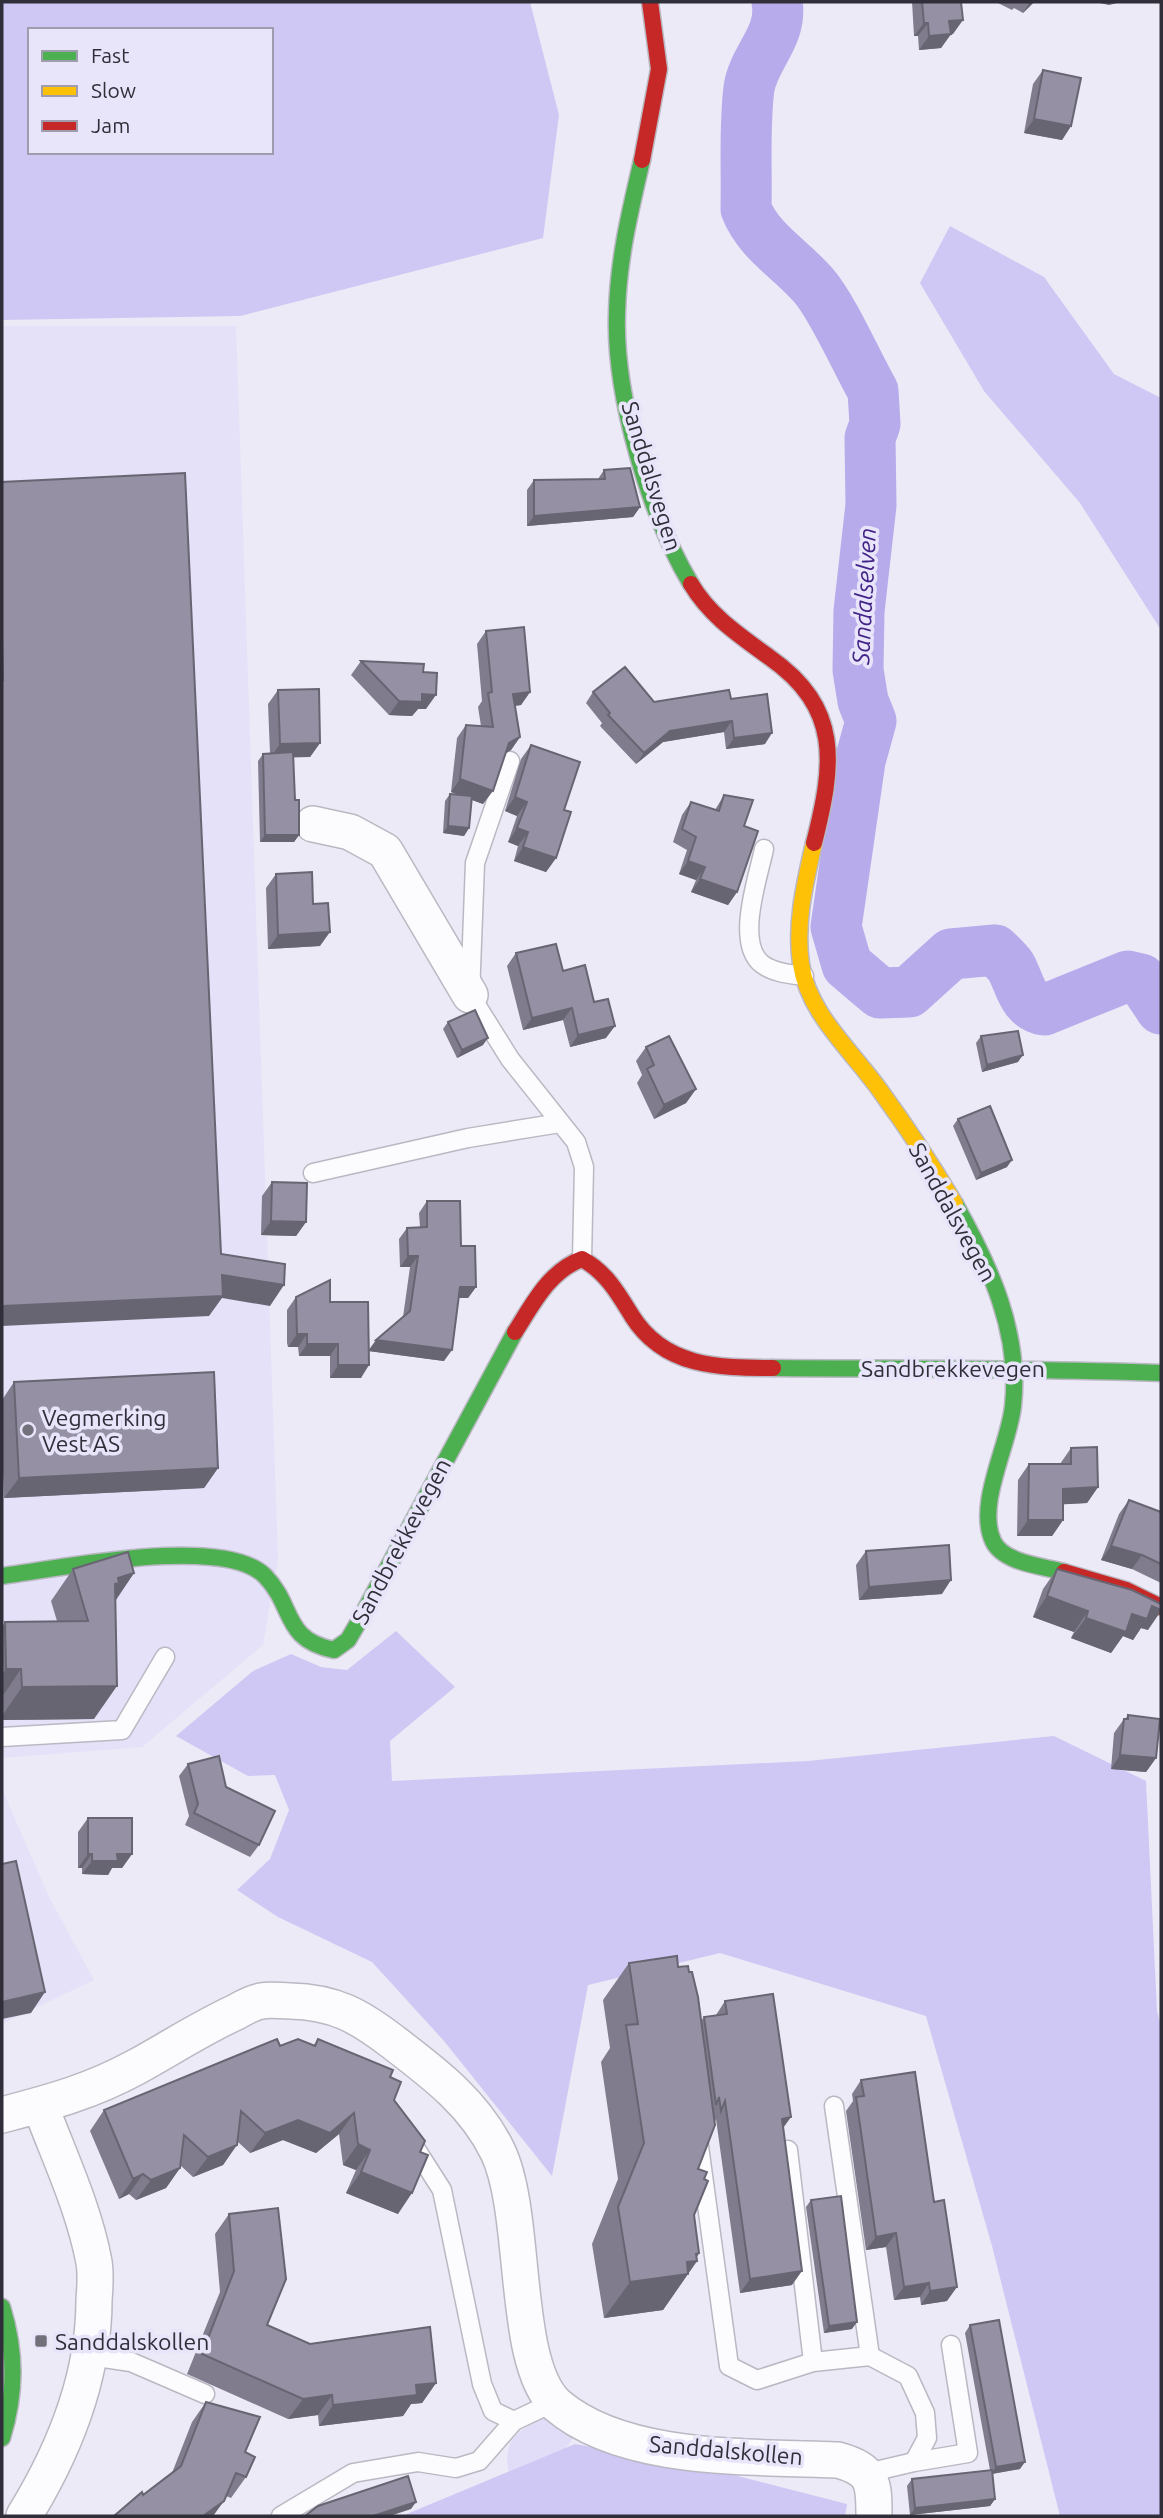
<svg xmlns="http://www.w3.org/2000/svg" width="1163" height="2518" font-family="Ubuntu,sans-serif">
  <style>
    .built { fill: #e4e1f9 }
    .green { fill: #e1ddf9 }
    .forest { fill: #cfc8f4; fill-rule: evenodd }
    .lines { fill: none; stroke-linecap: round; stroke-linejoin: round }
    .river { stroke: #b7abeb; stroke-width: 51 }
    .lane-casing { stroke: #bab8c2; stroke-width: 21 }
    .street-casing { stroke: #bab8c2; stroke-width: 38 }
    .fast-casing { stroke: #bab8c2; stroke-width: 19 }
    .slow-casing { stroke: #bab8c2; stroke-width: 19 }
    .jam-casing { stroke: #bab8c2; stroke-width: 19 }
    .lane { stroke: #fcfcfe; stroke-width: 18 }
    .street { stroke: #fcfcfe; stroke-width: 35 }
    .fast { stroke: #4caf50; stroke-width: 16 }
    .slow { stroke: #ffc107; stroke-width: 16 }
    .jam { stroke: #c62828; stroke-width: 16 }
    .wall { fill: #807c8d }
    .shaded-wall { fill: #686573 }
    .building { fill: #9590a4; stroke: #686573; stroke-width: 2 }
    .poi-dot { fill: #72707b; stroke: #e8e5fb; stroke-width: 2.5 }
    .labels { text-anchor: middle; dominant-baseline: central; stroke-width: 7; stroke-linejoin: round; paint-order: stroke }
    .street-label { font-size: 23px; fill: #302f39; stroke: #e8e5fb }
    .poi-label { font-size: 23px; fill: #302f39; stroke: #e8e5fb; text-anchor: start }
    .water-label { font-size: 24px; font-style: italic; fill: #422386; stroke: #e8e5fb }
  </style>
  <rect width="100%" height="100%" fill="#eceaf6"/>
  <!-- built -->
  <path class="built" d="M2,326H236L278,1559L263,1645L142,1747L2,1758Z
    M2,1789L49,1897L94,1980L2,2024Z"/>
  <!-- green -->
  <path class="green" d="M544,2418L576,2434L557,2461L511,2484C502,2445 508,2435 544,2418Z"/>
  <!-- forest -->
  <path class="forest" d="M2,2H530L559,115L543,238L240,316L2,320ZM30,30H271V152H30Z
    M950,226L1044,277L1114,374L1161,398V630L1080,503L984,391L920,283Z
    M396,1631L455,1687L390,1741L392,1781L808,1761L1054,1736L1146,1781L1157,2011L1161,2026V2516H1060L992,2246L926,2016L720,1953L588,1985L552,2176L444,2041L372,1962L278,1917L237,1890L270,1859L289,1810L275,1775L248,1776L176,1736L253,1671L291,1654L321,1667L347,1670Z
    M575,2444L706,2468L847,2504L845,2516H402Z"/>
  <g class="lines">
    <!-- river -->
    <path class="river" d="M777,2C783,36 754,57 749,88C744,127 747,169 746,209C759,242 791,259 814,286C833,308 857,363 873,391L875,424L870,438L871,505L859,611L858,670L863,701L871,721L860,761L836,927L847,965L880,993L909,992L951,954L995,950C1000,955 1007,961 1011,967C1020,983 1022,1006 1044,1010L1128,976L1141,979L1161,1009"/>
    <defs>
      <path id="lane" d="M510,761L475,863L470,995L510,1059L576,1142L584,1167L582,1259
        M764,849C758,878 735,943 762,964C774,973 790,974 804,976
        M313,1173L468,1138L560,1123
        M2,1737L122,1730L165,1657
        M834,2106L870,2356
        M698,2139L729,2366L757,2380L813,2362L870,2356L908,2376L925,2413L927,2438L914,2462L867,2473
        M412,2143L442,2190L482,2384L493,2411L514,2421
        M788,2150L813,2362
        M90,2356L131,2362L205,2394
        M914,2462L968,2453L951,2345
        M281,2516L353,2473L418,2462L456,2468L479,2461L514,2421L554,2402"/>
      <path id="street" d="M313,824L350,832L385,851L470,995
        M2,2115C51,2102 90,2092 136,2067C169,2049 201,2028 236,2012C243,2008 253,2002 262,2001C270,1999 281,2001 290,2001C335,2002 359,2016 393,2042C435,2074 475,2104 498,2152C528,2215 511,2364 557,2405C625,2463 753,2456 838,2460C874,2470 874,2483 874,2516
        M24,2516C64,2451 94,2377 94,2300C95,2288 96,2274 94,2262C84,2208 59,2156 40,2105"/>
      <path id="fast" d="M642,160C630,211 618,261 617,313C614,394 649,514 691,584
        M955,1204C990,1266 1021,1333 1013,1406C1009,1445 976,1504 993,1541C1003,1563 1042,1566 1064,1572
        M773,1368C902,1369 1031,1368 1161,1373
        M2,1576C58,1569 224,1534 265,1576C295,1607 282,1639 334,1650L348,1640L358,1623L515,1332
        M2,2307C16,2352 16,2393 2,2438"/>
      <path id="slow" d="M814,843C805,883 795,923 801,964C808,1013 851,1050 879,1089C906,1126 932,1165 955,1204"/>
      <path id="jam" d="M642,160L659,69L650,2
        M691,584C710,616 739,635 769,657C842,708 834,764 814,843
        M515,1332C533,1304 549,1271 582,1259C606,1272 618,1293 632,1316C664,1367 718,1368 773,1368
        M1064,1572L1126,1590L1161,1607"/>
    </defs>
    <!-- lane casing -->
    <use href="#lane" class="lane-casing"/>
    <!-- street casing -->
    <use href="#street" class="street-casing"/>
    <!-- fast casing -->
    <use href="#fast" class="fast-casing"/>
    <!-- slow casing -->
    <use href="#slow" class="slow-casing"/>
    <!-- jam casing -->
    <use href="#jam" class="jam-casing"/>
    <!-- lane -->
    <use href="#lane" class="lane"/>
    <!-- street -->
    <use href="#street" class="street"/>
    <!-- fast -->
    <use href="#fast" class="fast"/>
    <!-- slow -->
    <use href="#slow" class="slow"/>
    <!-- jam -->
    <use href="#jam" class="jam"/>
  </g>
  <!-- wall -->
  <path class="wall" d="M912,2H961L953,34H951L941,48L919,50L918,36H914Z
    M996,2H1034L1023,13L1014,8L1012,10Z
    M1043,70L1071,126L1062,140L1024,133L1033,84Z
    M604,470L640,507L633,517L527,526V490L534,480L598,479Z
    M486,631L530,692L521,705L515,706L520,737L511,750L505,753L483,804L472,800L469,828L464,836L443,833L445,801L450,794L459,795L451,792L457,738L466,725L481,726L478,707L482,701L477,644Z
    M361,661L423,672L426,709H418L412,716L389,715L351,675Z
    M278,690L320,743L310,757H293L295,800L299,835L294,842H260L258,761L263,754L270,753L268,704Z
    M593,692L654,702L731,699L765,744L726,749L724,732L663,742L636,764L600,726L602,723L586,703Z
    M531,745L564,810L556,858L546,872L514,861L518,846L508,842L517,816L505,811L521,759Z
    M724,795L744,826L737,892L728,905L691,892L696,880L679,874L687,850L673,842L682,815L691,802L715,810Z
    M276,874L313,904L320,946L268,949L266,888Z
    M516,953L563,971L594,1002L606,1038L570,1047L563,1020L523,1030L507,966Z
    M448,1022L483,1045L457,1058L443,1029Z
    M981,1036L1018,1062L982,1072L976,1043Z
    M646,1047L696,1089L686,1103L654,1119L637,1083L642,1075L636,1061Z
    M958,1119L1007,1167L976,1180L953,1126Z
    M272,1182L306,1222L296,1236L261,1235L262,1196Z
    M427,1201L461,1246L476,1287L468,1298H459L444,1361L369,1351L361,1378H330V1356H299L298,1347H288L287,1343V1310L296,1297L330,1302L369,1350L403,1317L410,1267H400L399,1239L407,1228L420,1227L419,1213Z
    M14,1382L218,1468L204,1488L4,1498L2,1445V1400Z
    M1071,1448L1098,1487L1087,1503L1063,1504V1520L1052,1536H1017L1018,1480L1029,1464H1060Z
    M1129,1500L1161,1512V1583L1132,1569L1101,1560L1119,1514Z
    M866,1551L942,1594L859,1600L856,1565Z
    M73,1569L134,1573L115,1600L94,1719L2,1720V1627L5,1622L57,1621L51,1601Z
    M1057,1569L1148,1630L1141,1628L1133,1640L1123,1636L1111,1653L1071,1638L1074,1632L1033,1617L1043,1589Z
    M1128,1715L1156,1758L1146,1772L1111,1769L1114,1733L1124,1719H1125Z
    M188,1764L226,1787L259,1845L250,1857L185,1825L189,1816L179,1776Z
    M88,1818L132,1854L122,1868H112L108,1875L82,1874V1868H78V1832Z
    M629,1963L678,1967L689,1972L701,2021L704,2017L716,2015L725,2001L783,2128L792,2285L740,2293L716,2119L698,2169L694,2215L699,2253L697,2257V2261L663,2310L604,2318L592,2244L618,2179L601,2062L610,2048L603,2000Z
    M318,2039L390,2077L394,2100L398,2214L346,2193L356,2170L343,2165L339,2134L316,2153L283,2140L250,2153L238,2142L223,2165L193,2177L180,2165V2168L166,2188L136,2200L129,2194L119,2199L90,2131L104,2110L280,2046L314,2045Z
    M861,2080L947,2301L921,2305L920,2297L894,2300L886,2247L866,2250L846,2111L853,2101L852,2094Z
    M811,2200L852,2329L824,2333L806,2207Z
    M229,2214L267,2325L310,2344L436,2383L422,2403L411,2404L403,2416L319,2426L318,2415L288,2419L187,2374L220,2292L215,2234Z
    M970,2325L1020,2469L992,2474L995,2499L990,2506L910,2515L907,2486L912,2479L990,2470L965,2333Z
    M206,2402L245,2452L246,2477L231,2498L226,2496L213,2516H114L172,2473L192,2422Z"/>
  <!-- shaded-wall -->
  <path class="shaded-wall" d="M1030,2H1034L1023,13Z
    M1095,2H1121L1109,5Z
    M963,20L953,34L940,35L949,21Z
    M924,23H928L918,36H914Z
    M951,34L941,48L919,50L929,36Z
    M1034,119L1071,126L1062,140L1024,133Z
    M640,507L633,517L527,526L534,516Z
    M530,692L521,705L504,707L513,694Z
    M422,694L436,695L426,709H418L412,716L389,715L399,701Z
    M732,721L724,732L663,742L636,764L644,753L670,731Z
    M772,733L765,744L726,749L734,738Z
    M520,737L511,750L500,757L509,743Z
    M320,743L310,757L270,758L280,744Z
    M460,779L493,791L483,804L451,792Z
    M515,797L527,802L517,816L505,811Z
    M448,826L469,828L464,836L443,833Z
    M517,828L528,832L518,846L508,842Z
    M265,835H299L294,842H260Z
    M523,847L556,858L546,872L514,861Z
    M688,861L705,867L696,880L679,874Z
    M700,879L737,892L728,905L691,892Z
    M330,932L320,946L268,949L278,935Z
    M572,1008L563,1020L523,1030L532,1018Z
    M615,1026L606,1038L570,1047L578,1035Z
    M488,1038L483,1045L457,1058L462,1050Z
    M1023,1055L1018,1062L982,1072L987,1065Z
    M696,1089L686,1103L654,1119L664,1105Z
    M1012,1160L1007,1167L976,1180L981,1173Z
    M271,1221L306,1222L296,1236L261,1235Z
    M408,1256H418L410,1267H400Z
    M222,1275L284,1285L270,1306L222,1298L209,1316L2,1326V1306Z
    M460,1287H476L468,1298H452Z
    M297,1334H307L298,1347H288Z
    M376,1340L452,1350L444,1361L368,1351Z
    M307,1344H338L330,1356H299Z
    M338,1365H369L361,1378H330Z
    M218,1468L204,1488L4,1498L19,1478Z
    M1098,1487L1087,1503L1052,1505L1063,1489Z
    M1028,1520H1063L1052,1536H1017Z
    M1111,1546L1142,1555L1132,1569L1101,1560Z
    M134,1573L112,1606L101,1609L118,1578Z
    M951,1580L942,1594L859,1600L869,1587Z
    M1047,1596L1088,1611L1074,1632L1033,1617Z
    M1152,1606L1161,1610V1611L1148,1630L1141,1628L1133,1640L1123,1636L1111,1653L1071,1638L1086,1618L1132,1614Z
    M6,1669H21L2,1697V1675Z
    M117,1686L94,1719L2,1720V1716L22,1687Z
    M1120,1755L1156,1758L1146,1772L1111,1769Z
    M88,1854H92L82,1868H78Z
    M117,1854H132L122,1868H112L108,1875L82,1874L92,1861Z
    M45,1992L31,2013L2,2019V2002Z
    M354,2113L339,2134L316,2153L283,2140L250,2153L265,2133L298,2120Z
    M791,2117L781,2131L782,2119Z
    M358,2144L370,2150L356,2170L343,2165Z
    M237,2145L223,2165L193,2177L208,2157Z
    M180,2168L166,2188L136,2200L151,2180Z
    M361,2172L412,2193L398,2214L346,2193Z
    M143,2174L129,2194L119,2199L133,2179Z
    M896,2233L886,2247L866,2250L876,2237Z
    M699,2253L693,2262L697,2261L663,2310L604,2318L630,2282L687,2262L696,2254Z
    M802,2271L792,2285L740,2293L750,2279Z
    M929,2283L920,2297L894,2300L904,2287Z
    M957,2287L947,2301L921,2305L930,2291Z
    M857,2322L852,2329L824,2333L829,2326Z
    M436,2383L422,2403L411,2404L403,2416L319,2426L333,2405L416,2385Z
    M332,2395L318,2415L288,2419L303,2399Z
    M1025,2462L1020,2469L991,2474L996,2467Z
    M995,2499L990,2506L910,2515L915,2508Z
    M224,2501L213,2516H203Z
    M416,2502L411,2509L390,2516H373Z"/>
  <!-- building -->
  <path class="building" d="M922,2H961L963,20L949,21L951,34L929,36L928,23H924Z
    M1043,70L1081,78L1071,126L1034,119Z
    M630,468L640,507L534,516V480L605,479L604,470Z
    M185,473L221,1254L285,1264L284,1285L222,1275L223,1296L2,1306V680H3L2,642V482Z
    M524,627L530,692L513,694L520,737L509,743L493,791L460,779L466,725L493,727L488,693L492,692L486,631Z
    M361,661L424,664L423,672L437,673L436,695L422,694V702L399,701Z
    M625,667L654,702L729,690L731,699L767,694L772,733L734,738L732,721L670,731L644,753L608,715L610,713L593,692Z
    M319,689L320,743L280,744L278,690Z
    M531,745L580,762L564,810L571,812L556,858L523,847L528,832L517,828L527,802L515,797Z
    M293,752L295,800H299V835H265L263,754Z
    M450,794L472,796L469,828L448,826Z
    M724,795L753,800L744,826L758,831L737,892L700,879L705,867L688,861L696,837L682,829L691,802L719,811Z
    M312,872L313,904L328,903L330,932L278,935L276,874Z
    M556,944L563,971L585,965L594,1002L608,999L615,1026L578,1035L572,1008L532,1018L516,953Z
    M475,1010L488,1038L462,1050L448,1022Z
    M1018,1031L1023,1055L987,1065L981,1036Z
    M669,1036L696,1089L664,1105L647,1069L654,1065L646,1047Z
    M990,1106L1012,1160L981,1173L958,1119Z
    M272,1182L307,1183L306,1222L271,1221Z
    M427,1201H460L461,1246H475L476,1287H460L452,1350L376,1340L410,1311L418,1256H408L407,1228L427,1227Z
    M330,1280V1302H368L369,1365H338V1344H307V1334H297L296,1297Z
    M214,1372L218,1468L19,1478L14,1382Z
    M1097,1447L1098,1487L1063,1489V1520H1028L1029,1464H1071V1448Z
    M1129,1500L1161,1512V1564L1142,1555L1111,1546Z
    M949,1545L951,1580L869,1587L866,1551Z
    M128,1552L134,1573L118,1578L119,1583L115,1584L117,1686L22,1687L21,1669H6L5,1622L88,1621L73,1569Z
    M1057,1569L1132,1590L1161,1604V1610L1152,1606L1147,1619L1132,1614L1126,1632L1086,1618L1088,1611L1047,1596Z
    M1128,1715L1160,1719L1156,1758L1120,1755L1124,1719H1128Z
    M219,1756L226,1787L275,1811L259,1845L194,1813L198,1804L188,1764Z
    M88,1818H132V1854H117L118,1861H92V1854H88Z
    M16,1861L45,1992L2,2002V1864Z
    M677,1956L678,1967L688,1966L689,1972H692L698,1997L715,2125L698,2169L707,2172L704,2179L708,2181L694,2215L699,2253L696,2254L697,2261L687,2262L688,2274L630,2282L618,2207L644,2143L626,2025L638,2024L629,1963Z
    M773,1994L791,2117L782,2119L802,2271L750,2279L725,2101L721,2111L719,2097L716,2105L704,2017L727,2014L725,2001Z
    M277,2039L280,2046L298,2039L315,2046L318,2039L393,2070L390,2077L401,2082L394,2100L425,2141L420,2152L428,2155L412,2193L361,2172L370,2150L358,2144L354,2113L330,2133L298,2120L265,2133L241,2111L237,2145L208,2157L184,2135L180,2168L151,2180L143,2174L133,2179L104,2110Z
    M915,2072L934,2202L944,2200L957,2287L930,2291L929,2283L904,2287L896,2233L876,2237L856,2097L864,2096L861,2080Z
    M841,2196L857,2322L829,2326L811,2200Z
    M278,2208L286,2279L267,2325L310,2344L430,2327L436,2383L416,2385L417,2395L333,2405L332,2395L303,2399L202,2354L234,2271L229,2214Z
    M999,2320L1025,2462L996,2467L970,2325Z
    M206,2402L260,2417L245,2452L255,2457L246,2477L236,2473L224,2501L203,2516H114L142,2492L143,2495L181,2466Z
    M992,2470L995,2499L915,2508L912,2479Z
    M408,2476L416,2502L373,2516H305L318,2506Z"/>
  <!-- markers -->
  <g class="poi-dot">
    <circle cx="28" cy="1430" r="7"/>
    <rect x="34" y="2334" width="14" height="14" rx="3.5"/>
  </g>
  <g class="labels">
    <!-- street labels -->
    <g class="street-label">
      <text transform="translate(652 476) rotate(73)">Sanddalsvegen</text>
      <text transform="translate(953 1212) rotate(61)">Sanddalsvegen</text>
      <text x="953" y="1368">Sandbrekkevegen</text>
      <text transform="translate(401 1541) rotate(-62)">Sandbrekkevegen</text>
      <text transform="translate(726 2450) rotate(5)">Sanddalskollen</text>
    </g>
    <!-- poi labels -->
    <g class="poi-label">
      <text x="42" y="1417">Vegmerking<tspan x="42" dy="26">Vest AS</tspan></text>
      <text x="55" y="2341">Sanddalskollen</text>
    </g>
    <!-- water labels -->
    <g class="water-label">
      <text transform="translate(864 596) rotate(-87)">Sandalselven</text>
    </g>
  </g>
  <!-- border -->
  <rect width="1163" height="2518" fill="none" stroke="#302f39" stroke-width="7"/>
  <!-- legend -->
  <rect x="28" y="28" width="245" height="126" fill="#e8e5fb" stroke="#9e9cad" stroke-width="2"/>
  <rect x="42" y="51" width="35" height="10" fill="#4caf50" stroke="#9e9cad" stroke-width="2"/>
  <text x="91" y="63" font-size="21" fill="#302f39">Fast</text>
  <rect x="42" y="86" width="35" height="10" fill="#ffc107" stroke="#9e9cad" stroke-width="2"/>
  <text x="91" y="98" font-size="21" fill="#302f39">Slow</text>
  <rect x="42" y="121" width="35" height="10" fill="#c62828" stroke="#9e9cad" stroke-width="2"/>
  <text x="91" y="133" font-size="21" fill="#302f39">Jam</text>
</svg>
